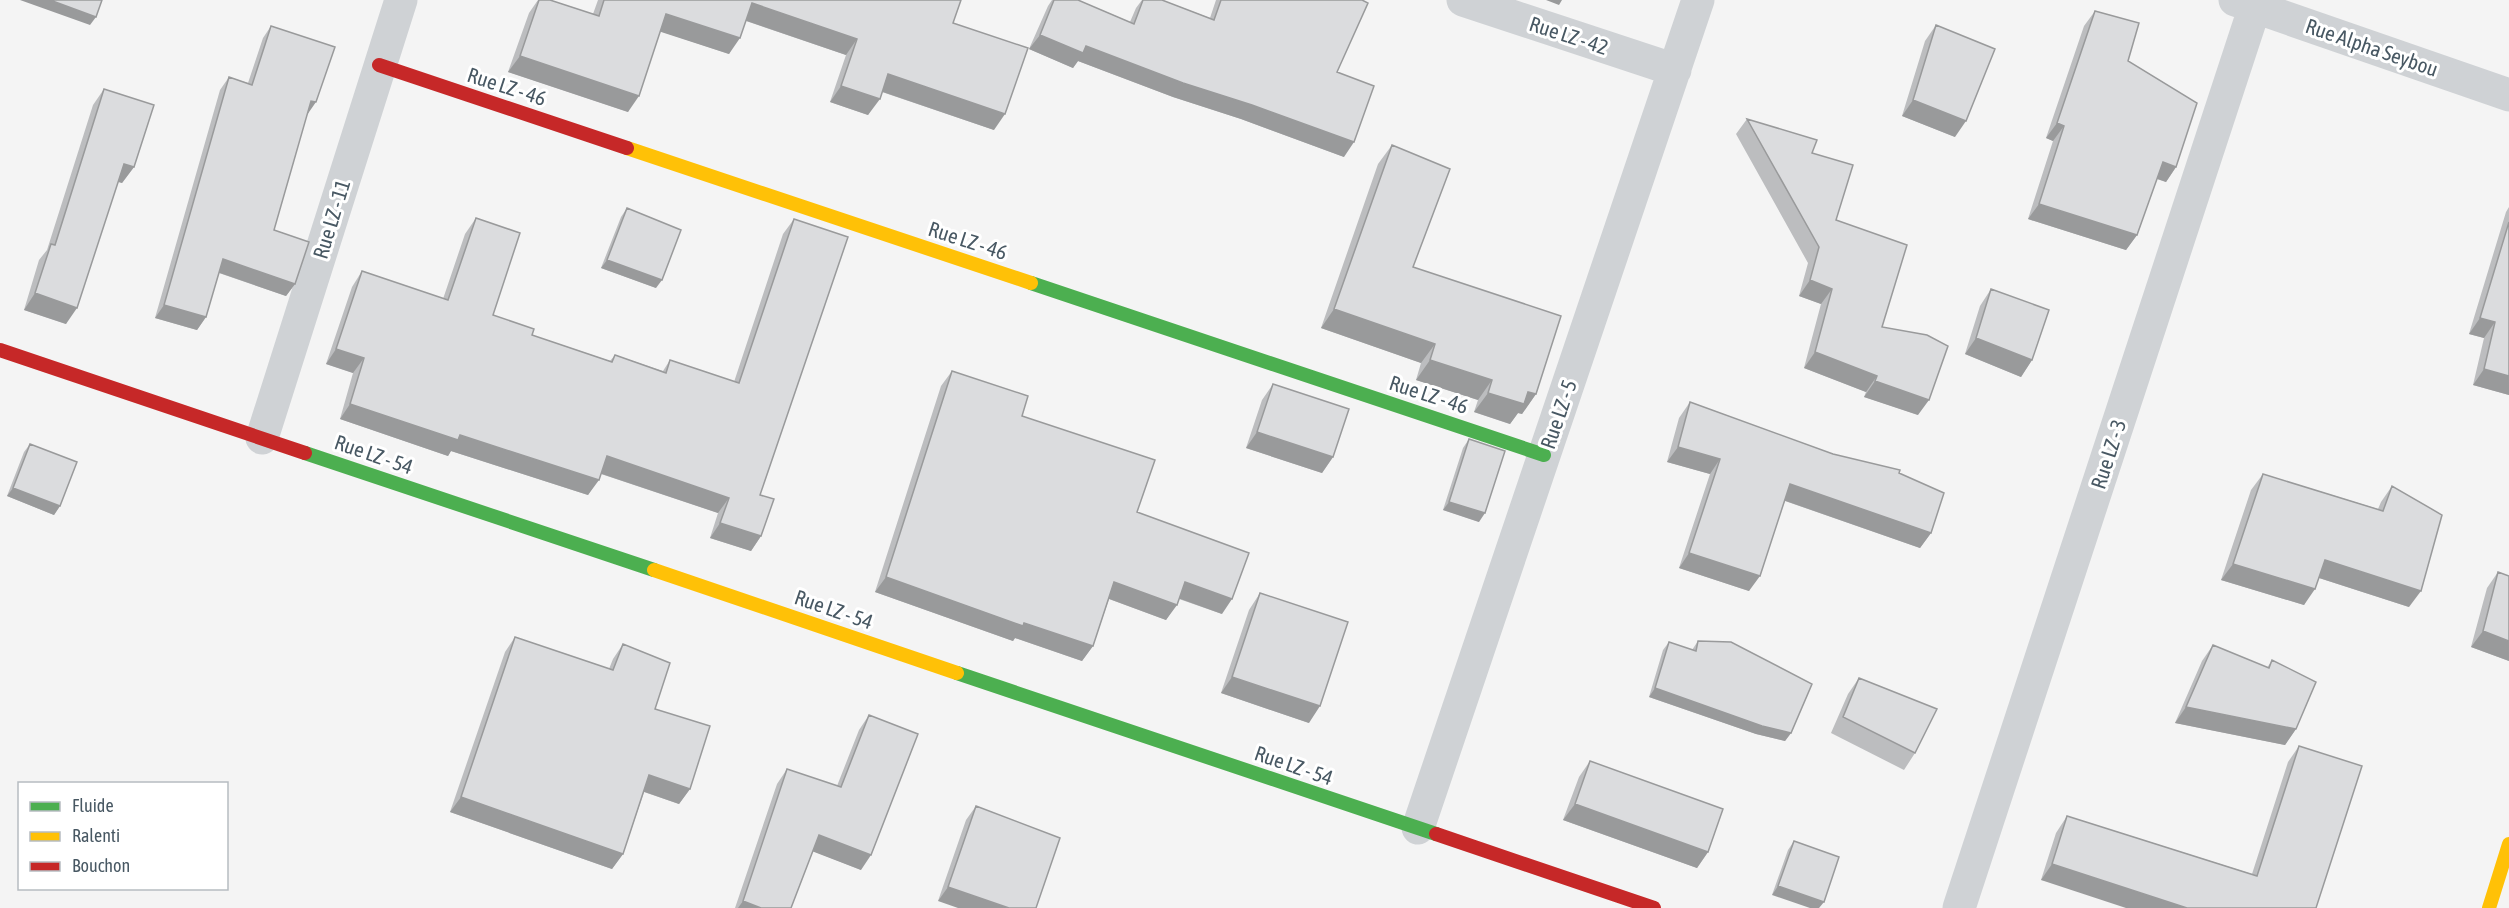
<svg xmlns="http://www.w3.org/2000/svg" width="2509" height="908" font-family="'Asap Condensed',sans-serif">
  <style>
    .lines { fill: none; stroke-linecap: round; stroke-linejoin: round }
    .street { stroke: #cfd2d5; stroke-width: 33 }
    .fast { stroke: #4caf50; stroke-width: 14 }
    .slow { stroke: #ffc107; stroke-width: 14 }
    .jam { stroke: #c62828; stroke-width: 14 }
    .wall { fill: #bcbdbf }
    .shaded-wall { fill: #999a9b }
    .building { fill: #dbdcde; stroke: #999a9b; stroke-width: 1.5 }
    .labels { text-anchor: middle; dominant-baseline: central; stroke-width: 6; stroke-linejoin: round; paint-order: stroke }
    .street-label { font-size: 21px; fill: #485863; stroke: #fff }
  </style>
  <rect width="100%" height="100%" fill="#f4f4f4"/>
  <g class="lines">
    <!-- street -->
    <path class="street" d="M1463,0L1675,70
      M2235,0L2509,95
      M262,438L401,0
      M1418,828L1698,0
      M1959,908L2257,0"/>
    <!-- fast -->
    <path class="fast" d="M1031,283L1544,455
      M305,453L654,570
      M957,673L1436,834"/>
    <!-- slow -->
    <path class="slow" d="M627,148L1031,283
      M654,570L957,673
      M2489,908L2509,844"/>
    <!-- jam -->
    <path class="jam" d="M379,65L627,148
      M0,350L305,453
      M1436,834L1654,908"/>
  </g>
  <!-- wall -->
  <path class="wall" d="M538,0H550L593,14L598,0H961L953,23L994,130L882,92L868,115L830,102L846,55L746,21L729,54L660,31L628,112L508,72L529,13Z
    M1052,0H1078L1130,22L1136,8L1142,0H1162L1210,18L1216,0H1362L1337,72L1344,157L1241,119L1173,97L1078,61L1073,68L1029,49L1048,6Z
    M2095,11L2128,61L2176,167L2166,182L2157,179L2137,235L2126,250L2028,219L2053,141L2046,138L2084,26Z
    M1936,25L1955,137L1902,116L1925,41Z
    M271,26L307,115L274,230L295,284L286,296L219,273L206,317L197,330L155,318L220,90L229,77L248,83L263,38Z
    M104,89L134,167L122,183L118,182L66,324L24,310L39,260L47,250L93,105Z
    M1747,119L1812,153L1836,220L1882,327L1918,415L1864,397L1866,392L1804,368L1821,304L1799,296L1808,263L1736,134Z
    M1392,145L1413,267L1536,394L1522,414L1518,413L1510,424L1474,412L1478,400L1416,380L1421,363L1321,328L1378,164Z
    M2509,207V395L2473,385L2484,338L2469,334L2506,212Z
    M627,208L656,288L601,268L621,217Z
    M476,218L493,315L532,335L610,361L615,355L663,371L670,360L734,382L783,234L794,219L760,495L761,536L751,551L710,538L718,513L601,474L588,495L451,451L448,456L340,419L353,373L326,364L352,287L362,271L443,299L465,234Z
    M1991,289L2032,360L2021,377L1965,354L1980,306Z
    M952,371L1022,416L1137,512L1222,614L1179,599L1166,620L1109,599L1093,646L1082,661L1015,638L1013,641L875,592L941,386Z
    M1273,384L1333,457L1322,473L1246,448L1262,400Z
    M1690,402L1833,454L1899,473L1931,533L1920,548L1785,501L1749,591L1679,568L1710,474L1667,462L1679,418Z
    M1469,439L1479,522L1443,510L1463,448Z
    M30,444L60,506L54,515L7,496L24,452Z
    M2263,474L2378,509L2381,502L2392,486L2409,607L2319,578L2304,605L2221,580L2251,490Z
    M2498,572L2509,661L2471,647L2487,588Z
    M1260,593L1309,723L1221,693L1249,610Z
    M515,637L609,669L613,659L623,644L655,709L690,789L679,804L644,792L623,854L612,869L450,812L505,652Z
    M1698,641L1791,733L1785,741L1756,734L1649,697L1663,650L1669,642L1692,650Z
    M2213,645L2267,668L2272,660L2296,729L2285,745L2175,723L2202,661Z
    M1859,678L1915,753L1904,770L1831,733L1848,694Z
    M869,715L861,870L813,851L791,908H735L777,784L787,769L837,786L859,730Z
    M2299,746L2316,908L2041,880L2056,833L2067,816L2252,874L2288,762Z
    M1590,761L1708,852L1697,868L1563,820L1579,777Z
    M976,806L1060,838L938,901L966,820Z
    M1794,841L1839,857L1772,895L1788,850Z"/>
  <!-- shaded-wall -->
  <path class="shaded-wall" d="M20,0H50L96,17L90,25Z
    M1546,0H1562L1559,5Z
    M752,3L857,39L846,55L741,19Z
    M666,14L740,38L729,54L655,30Z
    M1040,35L1086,46L1252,105L1354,142L1344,157L1241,119L1173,97L1078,61L1073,68L1029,49Z
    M520,56L639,96L628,112L508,72Z
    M888,74L1005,114L994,130L877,90Z
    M841,86L880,99L868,115L830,102Z
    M1913,100L1966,121L1955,137L1902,116Z
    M311,101L316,102L307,115Z
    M2057,123L2064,126L2053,141L2046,138Z
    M2163,162L2176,167L2166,182L2152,177Z
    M124,164L134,167L122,183L113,180Z
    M2039,204L2137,235L2126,250L2028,219Z
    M223,259L295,284L286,296L214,271Z
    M607,260L662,280L656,288L601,268Z
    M1810,280L1832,289L1821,304L1799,296Z
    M35,293L77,308L66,324L24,310Z
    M164,305L206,317L197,330L155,318Z
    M1334,309L1435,344L1421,363L1321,328Z
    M2480,318L2495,322L2484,338L2469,334Z
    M1976,338L2032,360L2021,377L1965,354Z
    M336,349L364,358L353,373L326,364Z
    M1815,352L1877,376L1866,392L1804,368Z
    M1430,360L1492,380L1478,400L1416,380Z
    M2484,369L2509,376V395L2473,385Z
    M1875,381L1929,400L1918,415L1864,397Z
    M1528,392L1536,394L1522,414L1518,413L1510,424L1474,412L1488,393Z
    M350,404L460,435L599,480L588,495L451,451L448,456L340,419Z
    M1257,432L1333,457L1322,473L1246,448Z
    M1678,447L1720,459L1710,474L1667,462Z
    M607,456L729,498L718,513L596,472Z
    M1790,484L1931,533L1920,548L1780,499Z
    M13,488L60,506L54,515L7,496Z
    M1449,502L1485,513L1479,522L1443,510Z
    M720,523L761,536L751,551L710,538Z
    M1689,553L1760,576L1749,591L1679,568Z
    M2325,560L2421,591L2409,607L2313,576Z
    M2233,564L2315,589L2304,605L2221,580Z
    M886,577L1093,646L1082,661L1015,638L1013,641L875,592Z
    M1114,582L1177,605L1166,620L1104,597Z
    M1185,582L1232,599L1222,614L1175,597Z
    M2483,631L2509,641V661L2471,647Z
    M1232,677L1320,706L1309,723L1221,693Z
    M1655,688L1791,733L1785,741L1756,734L1649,697Z
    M2186,707L2296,729L2285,745L2175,723Z
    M649,775L690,789L679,804L639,790Z
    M461,797L623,854L612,869L450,812Z
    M1575,804L1708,852L1697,868L1563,820Z
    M819,835L871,855L861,870L809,850Z
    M2052,864L2187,908H2126L2041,880Z
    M1778,886L1824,902L1819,908H1810L1772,895Z
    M948,887L1009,908H958L938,901Z
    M743,901L761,908H738Z"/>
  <!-- building -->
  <path class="building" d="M50,0H102L96,17Z
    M539,0H550L599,16L604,0H961L953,23L1028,48L1005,114L888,74L880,99L841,86L857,39L752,3L740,38L666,14L639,96L520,56Z
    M1054,0H1078L1134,24L1143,0H1162L1214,20L1221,0H1362L1368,3L1337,72L1374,86L1354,142L1252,105L1183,83L1086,46L1083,53L1040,35Z
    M2095,11L2139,23L2128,61L2197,103L2176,167L2163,162L2137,235L2039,204L2064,126L2057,123Z
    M1936,25L1995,49L1966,121L1913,100Z
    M271,26L335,47L316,102L311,101L274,230L309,242L295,284L223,259L206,317L164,305L229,77L252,85Z
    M104,89L154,105L134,167L124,164L77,308L35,293L51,244L55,245Z
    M1747,119L1817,140L1812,153L1853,165L1836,220L1907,245L1882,327L1927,335L1948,346L1929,400L1875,381L1877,376L1815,352L1832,289L1810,280L1819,247Z
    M1392,145L1450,169L1413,267L1561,316L1536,394L1528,392L1524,404L1488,393L1492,380L1430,360L1435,344L1334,309Z
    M627,208L681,230L662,280L607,260Z
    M476,218L520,233L493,315L534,329L532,335L612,362L615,355L666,373L670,360L739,383L794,219L848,237L760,495L774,499L761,536L720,523L729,498L607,456L599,480L460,435L458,440L350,404L364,358L336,349L362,271L448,300Z
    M2509,222V376L2484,369L2495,322L2480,318Z
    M1991,289L2049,310L2032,360L1976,338Z
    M952,371L1028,396L1022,416L1155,460L1137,512L1249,553L1232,599L1185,582L1177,605L1114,582L1093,646L1024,623L1023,626L886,577Z
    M1273,384L1349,409L1333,457L1257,432Z
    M1690,402L1833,454L1900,470L1899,473L1944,493L1931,533L1790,484L1760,576L1689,553L1720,459L1678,447Z
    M1469,439L1505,451L1485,513L1449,502Z
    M30,444L77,462L60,506L13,488Z
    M2263,474L2383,511L2392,486L2442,515L2421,591L2325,560L2315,589L2233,564Z
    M2498,572L2509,576V641L2483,631Z
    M1260,593L1348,622L1320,706L1232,677Z
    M515,637L613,670L623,644L670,663L655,709L710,726L690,789L649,775L623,854L461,797Z
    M1698,641L1731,642L1812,684L1791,733L1762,726L1655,688L1669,642L1696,651Z
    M2213,645L2269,668L2272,660L2316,682L2296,729L2186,707Z
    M1859,678L1937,709L1915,753L1843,717Z
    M869,715L918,734L871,855L819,835L791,908H761L743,901L787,769L841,787Z
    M2299,746L2362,766L2316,908H2187L2052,864L2067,816L2257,876Z
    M1590,761L1723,809L1708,852L1575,804Z
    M976,806L1060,838L1036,908H1009L948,887Z
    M1794,841L1839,857L1824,902L1778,886Z"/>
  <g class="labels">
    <!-- street labels -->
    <g class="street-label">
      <text transform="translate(1569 35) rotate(18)">Rue LZ - 42</text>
      <text transform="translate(2372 47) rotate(19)">Rue Alpha Seybou</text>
      <text transform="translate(507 86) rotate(18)">Rue LZ - 46</text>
      <text transform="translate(331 219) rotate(-73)">Rue LZ - 11</text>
      <text transform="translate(968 240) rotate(18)">Rue LZ - 46</text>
      <text transform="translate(1429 394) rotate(18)">Rue LZ - 46</text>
      <text transform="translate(1558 414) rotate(-71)">Rue LZ - 5</text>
      <text transform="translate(374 454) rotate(19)">Rue LZ - 54</text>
      <text transform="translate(2108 454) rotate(-72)">Rue LZ - 3</text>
      <text transform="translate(834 609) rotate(19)">Rue LZ - 54</text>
      <text transform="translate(1294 765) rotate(19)">Rue LZ - 54</text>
    </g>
  </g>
  <!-- legend -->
  <rect x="18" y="782" width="210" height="108" fill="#ffffff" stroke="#b6bcc1" stroke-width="1.5"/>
  <rect x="30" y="802" width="30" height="9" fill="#4caf50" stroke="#b6bcc1" stroke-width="1.5"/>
  <text x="72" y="812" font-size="18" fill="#485863">Fluide</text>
  <rect x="30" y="832" width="30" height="9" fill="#ffc107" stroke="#b6bcc1" stroke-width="1.5"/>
  <text x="72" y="842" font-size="18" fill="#485863">Ralenti</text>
  <rect x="30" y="862" width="30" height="9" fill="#c62828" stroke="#b6bcc1" stroke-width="1.5"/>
  <text x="72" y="872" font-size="18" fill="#485863">Bouchon</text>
</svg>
